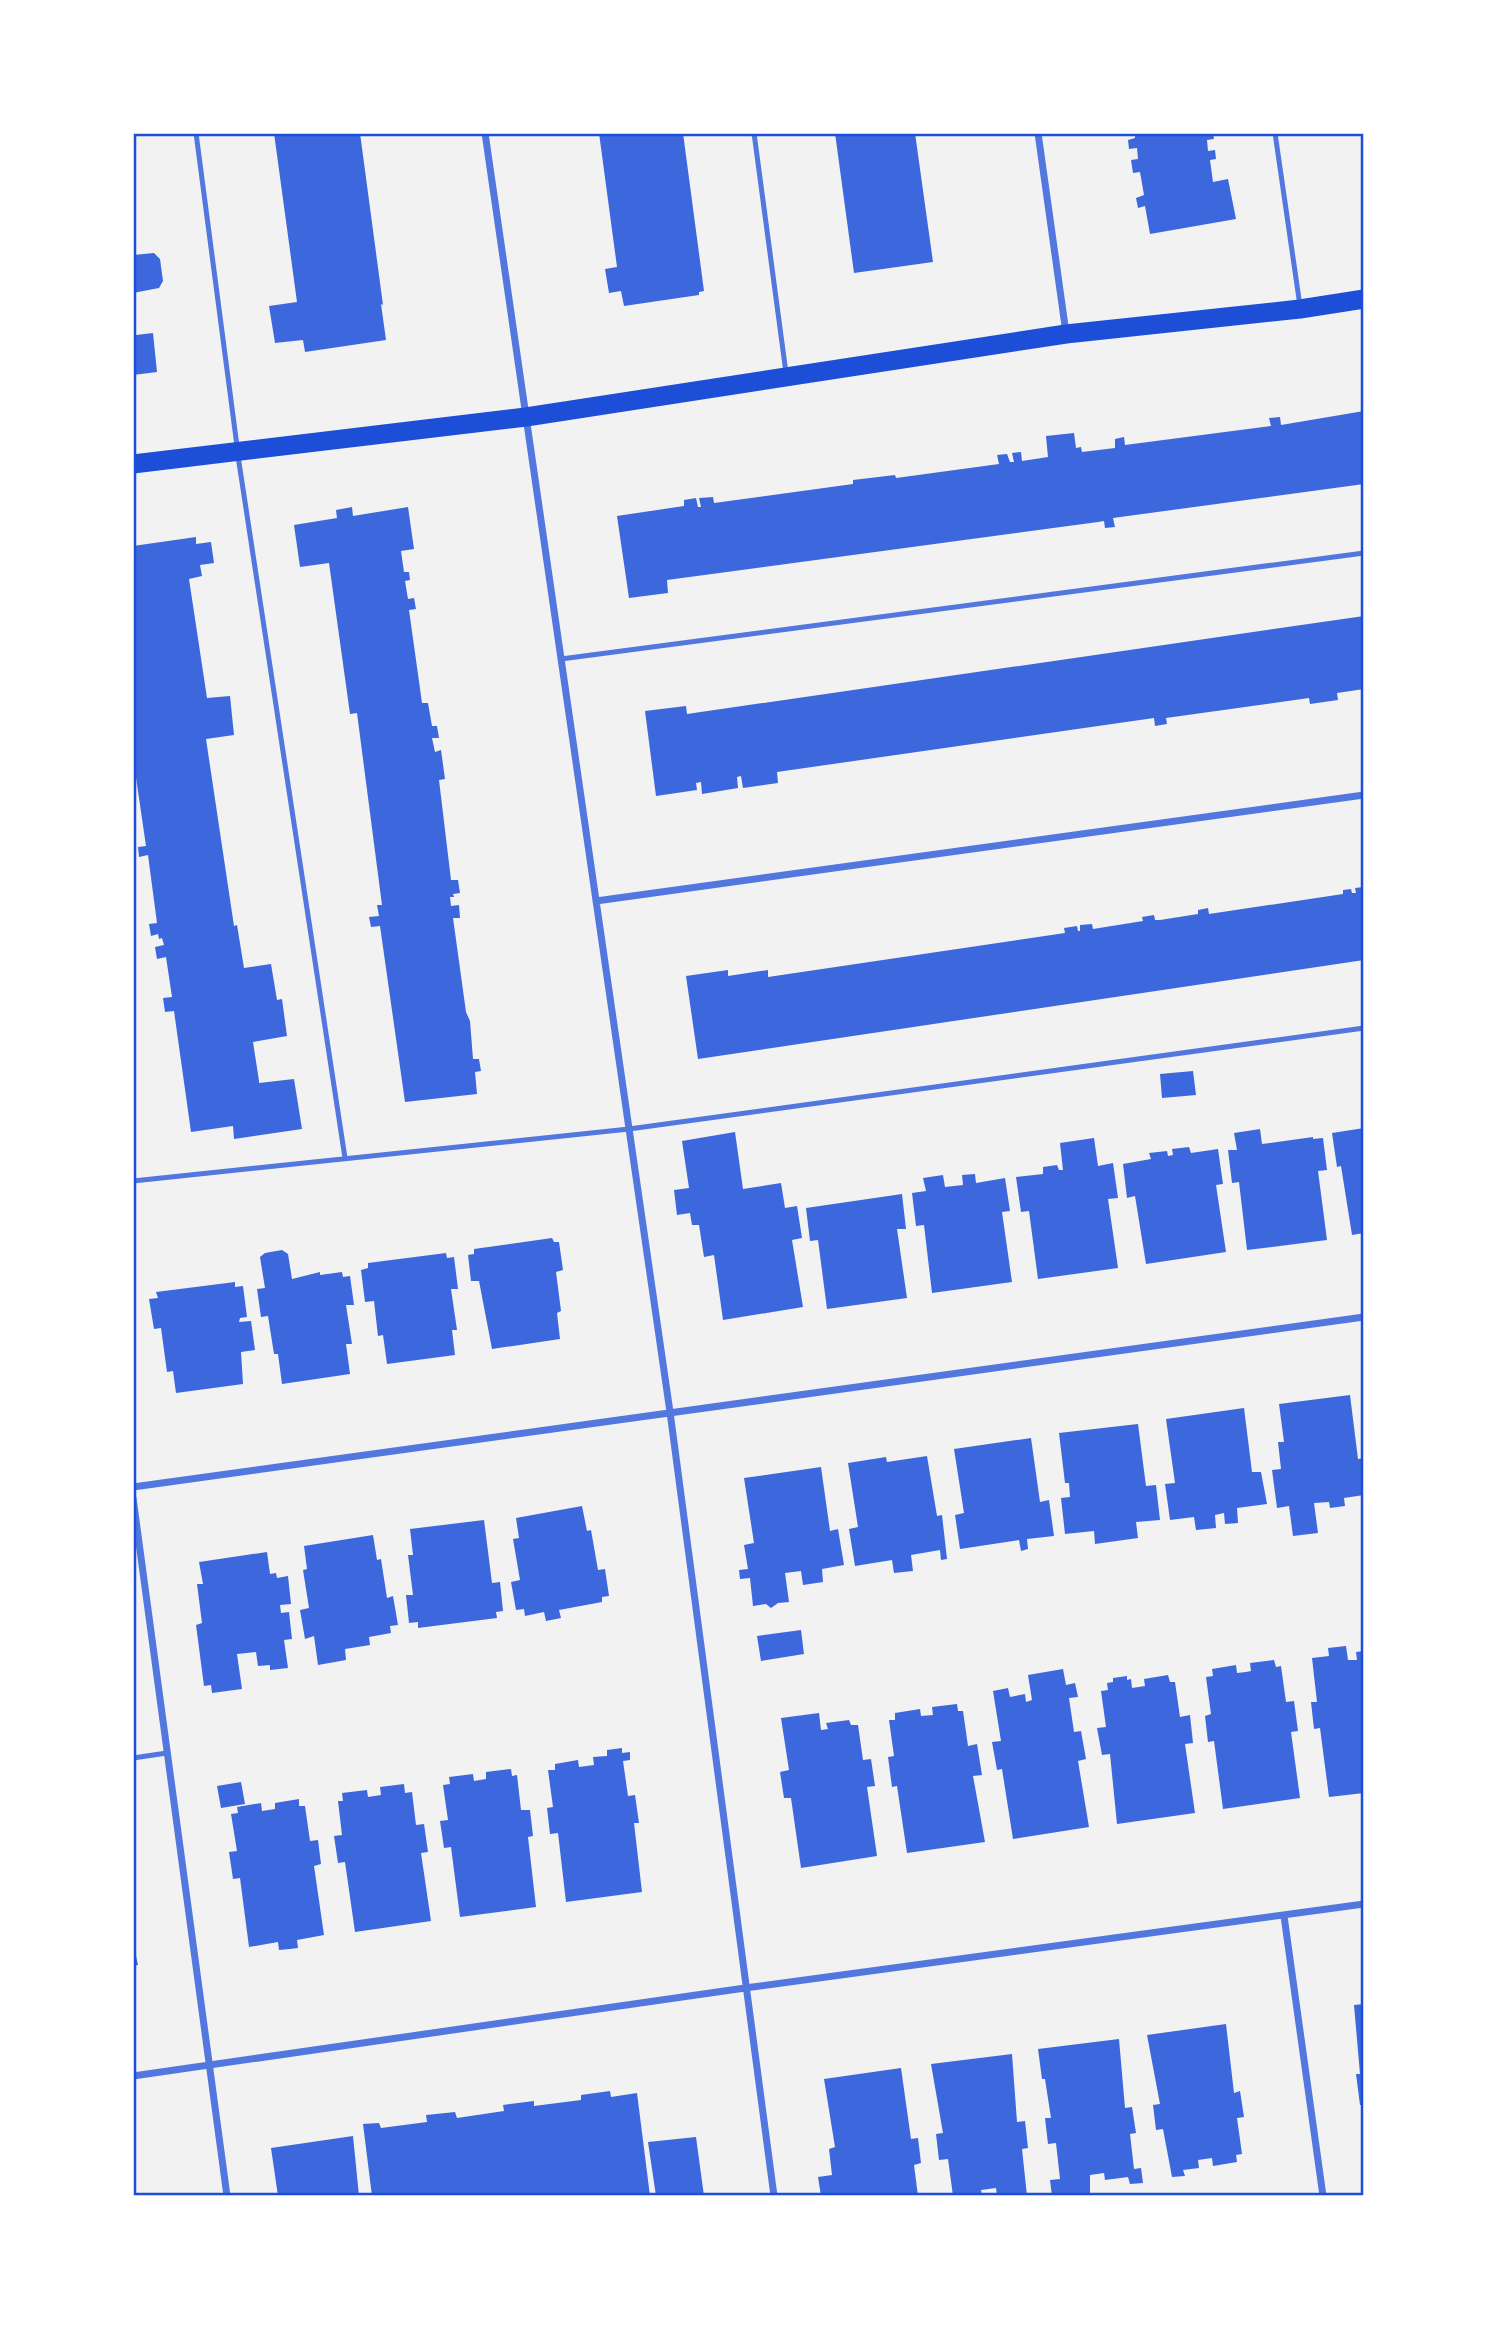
<svg xmlns="http://www.w3.org/2000/svg" width="1497" height="2329" font-family="Helvetica,sans-serif">
  <style>
    .building { fill: #3d67dc }
    .lines { fill: none; stroke-linecap: round; stroke-linejoin: round }
    .service { stroke: #5277de; stroke-width: 5 }
    .minor { stroke: #5277de; stroke-width: 7 }
    .trunk { stroke: #1d4ed8; stroke-width: 19 }
    .neatline { fill: none; stroke: #1d4ed8; stroke-width: 2.5 }
  </style>
  <rect width="100%" height="100%" fill="#f2f2f2"/>
  <!-- building -->
  <path class="building" d="M274,133H360L383,305L381,304L386,340L305,352L303,340L275,343L269,306L297,302Z
    M599,133H683L704,291L699,292V295L624,306L621,291L609,293L605,269L617,267Z
    M835,133H915L933,262L854,273Z
    M1135,133H1213L1214,139L1207,140L1208,151L1215,150L1216,159L1210,160L1213,182L1228,179L1236,219L1150,234L1145,206L1138,208L1136,198L1144,195L1140,172L1133,173L1131,160L1138,159L1137,148L1129,149L1128,140L1135,138Z
    M154,253L160,259L163,281L159,288L133,293V255Z
    M133,323L136,335L153,333L157,372L133,375Z
    M1364,411V484L1113,518L1115,527L1105,528L1104,521L1098,522L667,580L668,593L629,598L617,516L684,506V500L696,498L698,507H701L699,498L713,497L714,503L853,484V480L895,475L896,478L999,464L997,455L1007,454L1010,462H1014L1012,453L1021,452L1022,461L1048,457L1046,436L1074,433L1076,448L1081,447L1082,452L1115,448V439L1124,437L1125,445L1271,426L1269,418L1280,417L1281,425Z
    M352,507L353,516L408,507L414,549L401,551L404,572H409L410,580L405,581L408,599L414,598L416,609L409,610L422,703H428L432,726H437L439,738H432L435,752L441,750L445,779L439,780L451,880H458L460,893L453,894L454,897H450L451,906L459,905L460,918H453L466,1012L470,1021L473,1059H479L481,1071L475,1072L477,1094L405,1102L380,926L371,927L369,917L379,916L377,905H382L357,713L350,714L329,563L300,567L294,525L337,518L336,510Z
    M196,537V544L211,542L214,563L200,565L202,576L189,579L207,698L230,696L234,735L206,739L234,926L237,925L244,968L271,964L277,1000L282,999L287,1036L253,1042L259,1081V1083L294,1079L302,1129L234,1139L233,1126L191,1132L174,1011L165,1012L163,998L172,997L166,957L157,959L155,947L164,945L162,938L159,939L158,934L151,936L149,924L157,923L148,855L139,857L138,847L146,846L133,757V742L136,741L133,717V546Z
    M1364,616V689L1337,693L1338,700L1310,704L1309,698L1166,718L1167,724L1155,726L1154,718L777,772L778,783L743,788L741,776L737,777L738,788L702,794L701,782L696,783L697,790L656,796L645,711L686,706L687,714Z
    M1364,887V960L698,1059L686,976L728,970V976L768,970V977L1065,933L1064,928L1077,926L1078,931H1080V925L1092,924L1093,929L1143,921L1142,917L1154,915L1155,920H1160L1198,914V910L1208,908L1209,914L1343,894V890L1351,889L1352,893H1356L1355,888Z
    M1193,1071L1196,1095L1162,1098L1160,1074Z
    M1364,1128V1233L1352,1235L1341,1166L1337,1167L1332,1133Z
    M1260,1129L1262,1144L1313,1137V1139L1323,1138L1327,1170L1318,1171L1327,1240L1247,1250L1239,1182L1232,1183L1228,1150H1237L1234,1133Z
    M735,1132L743,1189L781,1183L785,1208L797,1206L802,1238L792,1240L803,1307L723,1320L714,1255L704,1257L699,1225H692L690,1213L677,1215L674,1190L689,1188L682,1141Z
    M1094,1138L1098,1166L1113,1163L1118,1198L1108,1199L1118,1268L1038,1279L1029,1211L1021,1212L1016,1177L1043,1174V1167L1057,1165L1059,1170H1063L1060,1143Z
    M1189,1147L1191,1153L1218,1149L1223,1184L1216,1185L1226,1252L1146,1264L1135,1196L1127,1198L1123,1164L1151,1159L1149,1153L1167,1151L1168,1156L1173,1155L1172,1149Z
    M975,1174L976,1183L1005,1178L1010,1211L1002,1212L1012,1282L932,1293L924,1225L916,1226L912,1193L926,1191L923,1178L943,1175L945,1187L963,1185L962,1175Z
    M902,1194L906,1229H897L907,1298L827,1309L818,1240L810,1241L806,1208Z
    M552,1238L554,1242H559L563,1270L556,1272L561,1311L557,1313L560,1339L492,1349L479,1281H471L468,1255L474,1254V1249Z
    M282,1250L288,1254L292,1279L320,1272V1275L342,1272L343,1277L350,1276L354,1305H346L352,1344H346L350,1374L282,1384L278,1354H274L268,1316L261,1317L257,1289L265,1288L260,1257L265,1253Z
    M446,1253L447,1258L454,1257L458,1289H451L457,1330H452L455,1355L387,1364L383,1335L378,1336L374,1301L365,1302L361,1270L368,1268V1263Z
    M235,1282V1287L243,1286L247,1317L240,1318L239,1322L251,1321L255,1350L241,1352L243,1384L176,1393L173,1371L167,1372L161,1328L154,1329L149,1299L158,1298L156,1292Z
    M1350,1395L1358,1459L1364,1458V1495L1344,1498L1345,1506L1330,1508L1329,1502L1314,1503L1318,1533L1293,1536L1289,1506L1277,1508L1272,1470L1281,1469L1278,1442H1284L1279,1404Z
    M1244,1408L1252,1472H1261L1267,1504L1237,1508L1238,1523L1225,1524L1224,1513L1215,1515L1216,1528L1196,1530L1194,1517L1170,1520L1165,1484L1175,1483L1166,1419Z
    M1138,1424L1146,1486L1156,1485L1160,1520L1136,1522L1138,1538L1095,1544L1094,1531L1065,1534L1061,1498L1070,1497L1069,1483H1065L1059,1433Z
    M1031,1438L1040,1502L1049,1500L1054,1536L1027,1539L1028,1549L1021,1551L1019,1540L960,1549L955,1515L964,1513L954,1449Z
    M927,1456L937,1516L942,1515L947,1559L941,1560L940,1550L911,1555L913,1571L894,1573L892,1560L855,1566L849,1529L858,1527L848,1463L886,1457L887,1462Z
    M821,1467L830,1531L838,1529L844,1565L822,1569L823,1582L803,1585L801,1571L785,1573L789,1602L778,1603L771,1608L766,1604L753,1606L750,1578L740,1579L739,1570L748,1569L744,1545L754,1543L744,1478Z
    M582,1506L587,1531L591,1530L598,1570L605,1569L609,1596L602,1597V1602L559,1610L561,1618L546,1621L544,1612L525,1616L524,1609L516,1610L511,1582L520,1580L513,1539L519,1538L516,1518Z
    M484,1520L492,1583L500,1582L503,1611L496,1612L497,1618L418,1628V1622L409,1623L406,1595H413L408,1555H413L410,1529Z
    M373,1535L377,1560L381,1559L387,1598L393,1596L398,1625L390,1626L391,1633L369,1637L370,1645L345,1649L346,1660L318,1665L314,1636L305,1639L300,1610L309,1608L303,1570L307,1569L304,1546Z
    M267,1552L270,1574L276,1573L277,1578L288,1576L291,1604L280,1605L281,1613L289,1612L292,1639L284,1640L288,1668L270,1670V1665L258,1666L256,1652L237,1654L242,1689L212,1693L211,1685L204,1686L196,1625L202,1623L197,1584H203L199,1562Z
    M801,1630L804,1654L761,1661L757,1636Z
    M1346,1646L1348,1660H1357L1356,1652L1364,1651V1793L1329,1797L1320,1728L1314,1729L1311,1702H1317L1312,1658L1329,1656L1328,1648Z
    M1274,1660L1276,1667L1281,1666L1286,1702L1294,1701L1298,1731L1291,1732L1300,1798L1223,1809L1214,1741L1208,1742L1205,1716L1211,1714L1206,1677L1213,1676L1212,1669L1236,1665L1237,1673L1246,1672L1251,1671L1250,1663Z
    M1063,1669L1066,1685L1075,1683L1078,1697L1069,1698L1074,1732L1081,1731L1086,1759L1078,1761L1089,1827L1013,1839L1002,1769L997,1770L992,1742L1001,1741L993,1691L1008,1688L1010,1697L1025,1694L1026,1702L1032,1700L1028,1675Z
    M1168,1675L1170,1682H1175L1180,1717L1190,1715L1193,1743L1185,1744L1195,1813L1117,1824L1110,1754L1102,1755L1097,1728L1106,1727L1101,1691L1108,1690L1107,1683L1113,1682V1678L1127,1676V1680L1131,1679L1132,1688L1145,1686L1144,1679Z
    M957,1704L958,1711H963L968,1746L977,1744L982,1775L973,1776L985,1842L907,1853L897,1786L892,1787L888,1757L894,1756L889,1720H895V1713L920,1709L921,1716L933,1715L932,1707Z
    M819,1713L821,1730L828,1729L826,1723L849,1720L851,1725H858L863,1760L871,1759L875,1786L867,1787L877,1856L801,1868L791,1798H784L780,1772L789,1770L781,1718Z
    M622,1748V1753L630,1752V1760L623,1761L628,1796L635,1795L639,1823H634L642,1892L566,1902L558,1833L550,1834L547,1808L553,1807L548,1770H555V1764L578,1760L579,1767L594,1765L593,1757L607,1756V1750Z
    M511,1769L512,1776L517,1775L521,1810H530L533,1836L528,1837L536,1907L460,1917L451,1847L444,1848L440,1821L448,1820L443,1785L450,1784L449,1777L473,1774L474,1781L486,1779V1772Z
    M241,1782L245,1804L221,1808L217,1786Z
    M404,1784L405,1793L412,1792L416,1825L424,1824L428,1852L421,1853L431,1921L355,1932L345,1862L338,1863L334,1836L342,1835L338,1801H343L342,1793L367,1790L368,1797L381,1795L380,1787Z
    M299,1799V1806H305L310,1841L318,1840L321,1864L314,1866L324,1935L297,1940L298,1948L290,1949L279,1950L278,1942L249,1947L240,1878L233,1879L229,1852L237,1851L231,1814L238,1813L237,1807L261,1803L262,1811L275,1809V1803Z
    M133,1942L138,1965L133,1966Z
    M1364,2004V2105H1360L1356,2074H1360L1354,2005Z
    M1226,2024L1234,2093L1240,2091L1244,2117L1237,2118L1242,2154L1236,2155L1237,2162L1213,2166L1212,2158L1198,2160L1199,2168L1183,2170L1185,2176L1172,2177L1163,2129L1156,2130L1153,2105L1160,2104L1147,2035Z
    M1119,2039L1125,2108L1132,2107L1136,2133L1130,2134L1134,2169L1141,2168L1143,2183L1130,2184L1128,2177L1105,2180L1104,2173L1090,2175V2195L1052,2196L1050,2180L1060,2179L1056,2143L1048,2144L1045,2118H1051L1045,2079H1042L1038,2049Z
    M1012,2054L1017,2122L1025,2121L1028,2148L1022,2149L1027,2196H1013V2194L997,2196L996,2188L981,2190L982,2196H953L948,2159L939,2160L936,2134L943,2133L931,2064Z
    M901,2068L911,2139L918,2138L921,2163L914,2165L918,2196H821L818,2177L832,2175L829,2149L835,2147L824,2079Z
    M610,2091L611,2097L637,2093L650,2196H372L363,2124L379,2123L381,2128L427,2122L426,2115L455,2112L457,2118L504,2111L503,2105L534,2101V2106L581,2100V2095Z
    M353,2136L359,2196H278L271,2148Z
    M696,2137L704,2196H656L648,2142Z"/>
  <g class="lines">
    <!-- service -->
    <path class="service" d="M196,133L237,446
      M754,133L786,373
      M1275,133L1300,306
      M238,456L345,1158
      M561,659L1364,553
      M133,1181L629,1129L1364,1028
      M133,1758L167,1753"/>
    <!-- minor -->
    <path class="minor" d="M485,133L670,1412L774,2196
      M1038,133L1066,333
      M596,901L1364,795
      M133,1487L1364,1317
      M133,1498L227,2196
      M1284,1916L1323,2196
      M133,2076L745,1988L1364,1904"/>
    <!-- trunk -->
    <path class="trunk" d="M133,464L526,417L1066,334L1300,309L1364,299"/>
  </g>
  <!-- border -->
  <rect width="1497" height="2329" fill="none" stroke="#ffffff" stroke-width="270"/>
  <rect x="135" y="135" width="1227" height="2059" class="neatline"/>
</svg>
